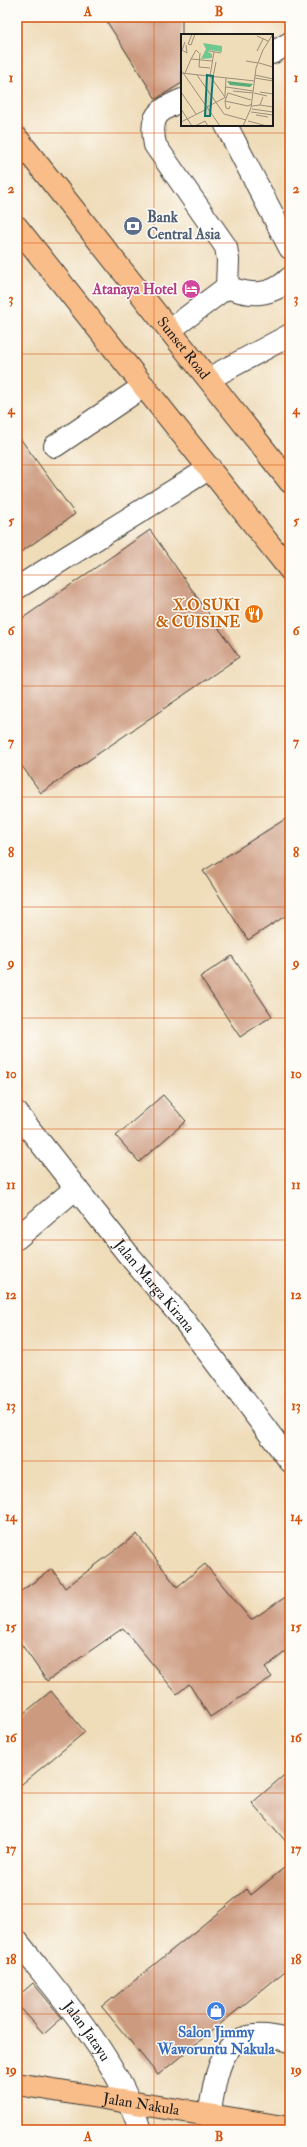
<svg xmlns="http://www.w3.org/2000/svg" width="307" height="2147" font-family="'IM FELL Double Pica',serif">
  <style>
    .building { fill: #cc9a7f }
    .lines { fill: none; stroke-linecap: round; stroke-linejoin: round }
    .minor-casing { stroke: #3c3934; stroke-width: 24 }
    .major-casing { stroke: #3c3934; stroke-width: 24 }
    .highway-casing { stroke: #3c3934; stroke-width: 24 }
    .minor { stroke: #fff; stroke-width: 22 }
    .major { stroke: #f8bd89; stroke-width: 22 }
    .highway { stroke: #f8bd89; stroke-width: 22 }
    .grid { fill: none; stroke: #d4530e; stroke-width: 1; stroke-opacity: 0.55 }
    .labels { text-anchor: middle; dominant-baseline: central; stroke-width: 3; stroke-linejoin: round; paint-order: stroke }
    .service-label { font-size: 15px; font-weight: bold; fill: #4e5e75; stroke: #fdfcf7; text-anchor: start }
    .hotel-label { font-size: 15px; font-weight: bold; fill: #b23c85; stroke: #fdfcf7; text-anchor: end }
    .street-label { font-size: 15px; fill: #1c1c1c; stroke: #fdfcf7 }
    .food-label { font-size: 15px; font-weight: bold; fill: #c56008; stroke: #fdfcf7; text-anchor: end }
    .shop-label { font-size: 15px; font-weight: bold; fill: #366cbe; stroke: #fdfcf7 }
    .inset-road { fill: none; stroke: #9b8f7a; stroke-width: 1 }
    .view { fill: #0f766e; fill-opacity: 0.15; stroke: #0f766e; stroke-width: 2 }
    .inset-edge { fill: none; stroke: #1c1c1c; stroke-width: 2 }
    .neatline { fill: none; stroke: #d4530e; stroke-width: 1.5 }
    .grid-label { font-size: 13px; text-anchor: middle; font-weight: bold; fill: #d4530e }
  </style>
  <rect width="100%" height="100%" fill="#fdfcf7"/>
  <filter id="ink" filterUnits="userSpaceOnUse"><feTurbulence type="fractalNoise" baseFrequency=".025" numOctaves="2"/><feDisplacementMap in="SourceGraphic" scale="8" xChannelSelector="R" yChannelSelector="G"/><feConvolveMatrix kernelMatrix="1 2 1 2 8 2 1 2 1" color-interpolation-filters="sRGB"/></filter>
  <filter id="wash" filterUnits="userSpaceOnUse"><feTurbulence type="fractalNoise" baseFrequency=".012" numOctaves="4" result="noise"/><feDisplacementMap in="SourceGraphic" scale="16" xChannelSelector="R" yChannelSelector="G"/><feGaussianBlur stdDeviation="0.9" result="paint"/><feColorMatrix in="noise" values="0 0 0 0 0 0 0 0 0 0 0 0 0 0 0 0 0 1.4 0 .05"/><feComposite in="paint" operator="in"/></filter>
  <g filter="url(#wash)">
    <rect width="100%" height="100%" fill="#efdcb9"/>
    <g id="blocks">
      <!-- building -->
      <path class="building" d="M104,17H182V83L156,99Z
        M17,434L75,514L17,555Z
        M150,530L239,657L41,793L17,759V622Z
        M290,816V913L248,940L203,871Z
        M232,956L272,1016L240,1037L200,977Z
        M163,1095L186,1121L139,1162L116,1136Z
        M137,1534L177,1587L205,1564L251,1620L290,1594V1648L265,1668L272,1677L210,1717L189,1684L177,1694L123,1628L47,1681L17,1638V1594L52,1569L65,1588Z
        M51,1691L85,1732L17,1788V1719Z
        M290,1770V1846L252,1803Z
        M290,1863V1967L158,2075L102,2007L247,1889L251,1895Z
        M33,1983L62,2018L44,2034L17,2004V1997Z"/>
    </g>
  </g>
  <g filter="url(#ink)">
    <use href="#blocks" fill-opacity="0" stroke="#3c3934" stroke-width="1"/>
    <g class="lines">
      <defs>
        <g id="minor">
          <path d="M272,53L290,43"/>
          <path d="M226,125L290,248"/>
          <path d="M227,287C250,296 271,297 290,278"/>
          <path d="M170,330L227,287L228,260L226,247L155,145C149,116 157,111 182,100"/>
          <path d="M210,378L290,335"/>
          <path d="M55,446L144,386"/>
          <path d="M17,588L210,468"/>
          <path id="s1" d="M17,1113L127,1253L183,1319L290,1461"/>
          <path d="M17,1238L76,1188"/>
          <path id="s2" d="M17,1941C64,2001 116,2056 140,2130"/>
          <path d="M209,2116C218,2063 222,2020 290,2041"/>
        </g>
        <g id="major">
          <path id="s3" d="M17,2084L290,2128"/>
        </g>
        <g id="highway">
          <path id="s4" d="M17,138L290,482"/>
          <path d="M17,227L290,570"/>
        </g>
      </defs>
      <!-- minor casing -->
      <use href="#minor" class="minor-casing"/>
      <!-- major casing -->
      <use href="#major" class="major-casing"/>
      <!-- highway casing -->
      <use href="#highway" class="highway-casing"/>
      <!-- minor -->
      <use href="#minor" class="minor"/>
      <!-- major -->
      <use href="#major" class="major"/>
      <!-- highway -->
      <use href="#highway" class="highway"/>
    </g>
  </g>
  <!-- grid -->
  <path class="grid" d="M154,17V2130M17,133H290M17,243H290M17,354H290M17,465H290M17,575H290M17,686H290M17,797H290M17,907H290M17,1018H290M17,1129H290M17,1240H290M17,1350H290M17,1461H290M17,1572H290M17,1682H290M17,1793H290M17,1904H290M17,2014H290"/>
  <!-- icons -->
  <defs>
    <symbol id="bank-disc" viewBox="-11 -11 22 22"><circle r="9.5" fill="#5c6f8a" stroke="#fdfcf7"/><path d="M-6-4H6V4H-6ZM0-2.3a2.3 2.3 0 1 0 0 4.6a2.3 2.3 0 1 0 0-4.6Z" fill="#fff"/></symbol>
    <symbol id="hotel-disc" viewBox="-11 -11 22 22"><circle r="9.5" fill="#d1479c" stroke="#fdfcf7"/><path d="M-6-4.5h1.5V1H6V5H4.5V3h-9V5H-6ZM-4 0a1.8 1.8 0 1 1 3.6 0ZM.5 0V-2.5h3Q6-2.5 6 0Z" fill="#fff"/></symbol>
    <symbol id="restaurant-disc" viewBox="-11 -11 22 22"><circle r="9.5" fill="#e8710a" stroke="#fdfcf7"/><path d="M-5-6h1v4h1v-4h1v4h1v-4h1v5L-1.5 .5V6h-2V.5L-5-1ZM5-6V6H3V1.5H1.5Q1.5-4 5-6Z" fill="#fff"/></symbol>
    <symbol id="shop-disc" viewBox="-11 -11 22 22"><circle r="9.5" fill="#3f7fe0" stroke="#fdfcf7"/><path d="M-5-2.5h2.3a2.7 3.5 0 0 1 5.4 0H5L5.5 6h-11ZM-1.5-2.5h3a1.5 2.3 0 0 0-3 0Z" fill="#fff"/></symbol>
  </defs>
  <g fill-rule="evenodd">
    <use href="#bank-disc" x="122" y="215" width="22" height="22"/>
    <use href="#hotel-disc" x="180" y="278" width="22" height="22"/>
    <use href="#restaurant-disc" x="243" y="603" width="22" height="22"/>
    <use href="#shop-disc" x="205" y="2000" width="22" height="22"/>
  </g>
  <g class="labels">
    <!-- service labels -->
    <g class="service-label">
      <text x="147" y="217">Bank<tspan x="147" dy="17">Central Asia</tspan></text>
    </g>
    <!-- hotel labels -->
    <g class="hotel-label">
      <text x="177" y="289">Atanaya Hotel</text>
    </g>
    <!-- street labels -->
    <g class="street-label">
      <text stroke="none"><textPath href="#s4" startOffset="268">Sunset Road</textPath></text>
      <text stroke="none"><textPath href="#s1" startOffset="221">Jalan Marga Kirana</textPath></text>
      <text stroke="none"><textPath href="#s2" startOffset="114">Jalan Jatayu</textPath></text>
      <text stroke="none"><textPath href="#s3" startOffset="126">Jalan Nakula</textPath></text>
    </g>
    <!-- food labels -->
    <g class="food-label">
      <text x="240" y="605">X.O SUKI<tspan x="240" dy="17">&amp; CUISINE</tspan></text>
    </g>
    <!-- shop labels -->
    <g class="shop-label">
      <text x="216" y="2032">Salon Jimmy<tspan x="216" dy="17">Waworuntu Nakula</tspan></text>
    </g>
  </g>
  <!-- overview -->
  <g transform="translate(181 34)">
    <rect width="92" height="92" fill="#efdcb9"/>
    <path d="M22,9L41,12V18L29,16L27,18L31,20V24L20,25L25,15Z" fill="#6fc88f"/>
    <path d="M46,47L72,50L69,53L49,51Z" fill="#5bac7a"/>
    <path class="inset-road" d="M11,0L7,10L10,11L14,0M76,2L87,7M4,8L1,16L6,19L5,11M28,17L40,19M76,17L82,5M33,18L29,42L44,63M19,19L18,33L29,34M10,25L15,16L18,19M65,27L77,29M78,29L92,33M0,36L39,92M0,39L74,47M4,39L10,25L31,27M16,41L43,80L65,86M74,41L92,45M32,43L35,28M74,44L92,47M45,53L72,57M52,57L72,59M0,58L15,80M79,58L92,60M73,59L86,62M44,62L45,44M70,66L47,59L44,67L67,72L71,70M44,67L45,74L48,75L49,72M79,71L92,73M71,72L79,71L82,63M26,73L45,63M0,75L11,92M71,75L92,78M70,78L92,81M75,81L87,83M67,87L86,92M0,88L26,75M14,92L24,87L27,92M62,92L70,74L75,34L82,16L92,0"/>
    <path class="view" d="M26,41L32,42L29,82H24Z"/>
    <rect width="92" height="92" class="inset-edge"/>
  </g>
  <!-- margin -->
  <rect width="307" height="2147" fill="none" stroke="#fdfcf7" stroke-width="44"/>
  <rect x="22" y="22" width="263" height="2103" class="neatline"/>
  <g class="grid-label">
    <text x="88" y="16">A</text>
    <text x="219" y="16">B</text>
    <text x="11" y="82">1</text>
    <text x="296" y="82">1</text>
    <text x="11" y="193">2</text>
    <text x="296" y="193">2</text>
    <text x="11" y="303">3</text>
    <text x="296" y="303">3</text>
    <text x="11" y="414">4</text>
    <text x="296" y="414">4</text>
    <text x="11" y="525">5</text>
    <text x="296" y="525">5</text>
    <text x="11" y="635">6</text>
    <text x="296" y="635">6</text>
    <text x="11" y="746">7</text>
    <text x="296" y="746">7</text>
    <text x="11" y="857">8</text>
    <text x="296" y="857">8</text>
    <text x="11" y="967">9</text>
    <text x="296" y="967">9</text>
    <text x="11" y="1078">10</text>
    <text x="296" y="1078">10</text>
    <text x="11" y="1189">11</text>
    <text x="296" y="1189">11</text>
    <text x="11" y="1299">12</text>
    <text x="296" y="1299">12</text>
    <text x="11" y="1410">13</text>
    <text x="296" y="1410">13</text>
    <text x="11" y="1521">14</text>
    <text x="296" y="1521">14</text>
    <text x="11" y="1631">15</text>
    <text x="296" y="1631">15</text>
    <text x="11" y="1742">16</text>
    <text x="296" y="1742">16</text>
    <text x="11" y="1853">17</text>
    <text x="296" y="1853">17</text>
    <text x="11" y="1964">18</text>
    <text x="296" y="1964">18</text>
    <text x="11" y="2074">19</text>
    <text x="296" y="2074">19</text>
    <text x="88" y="2141">A</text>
    <text x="219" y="2141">B</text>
  </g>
</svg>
